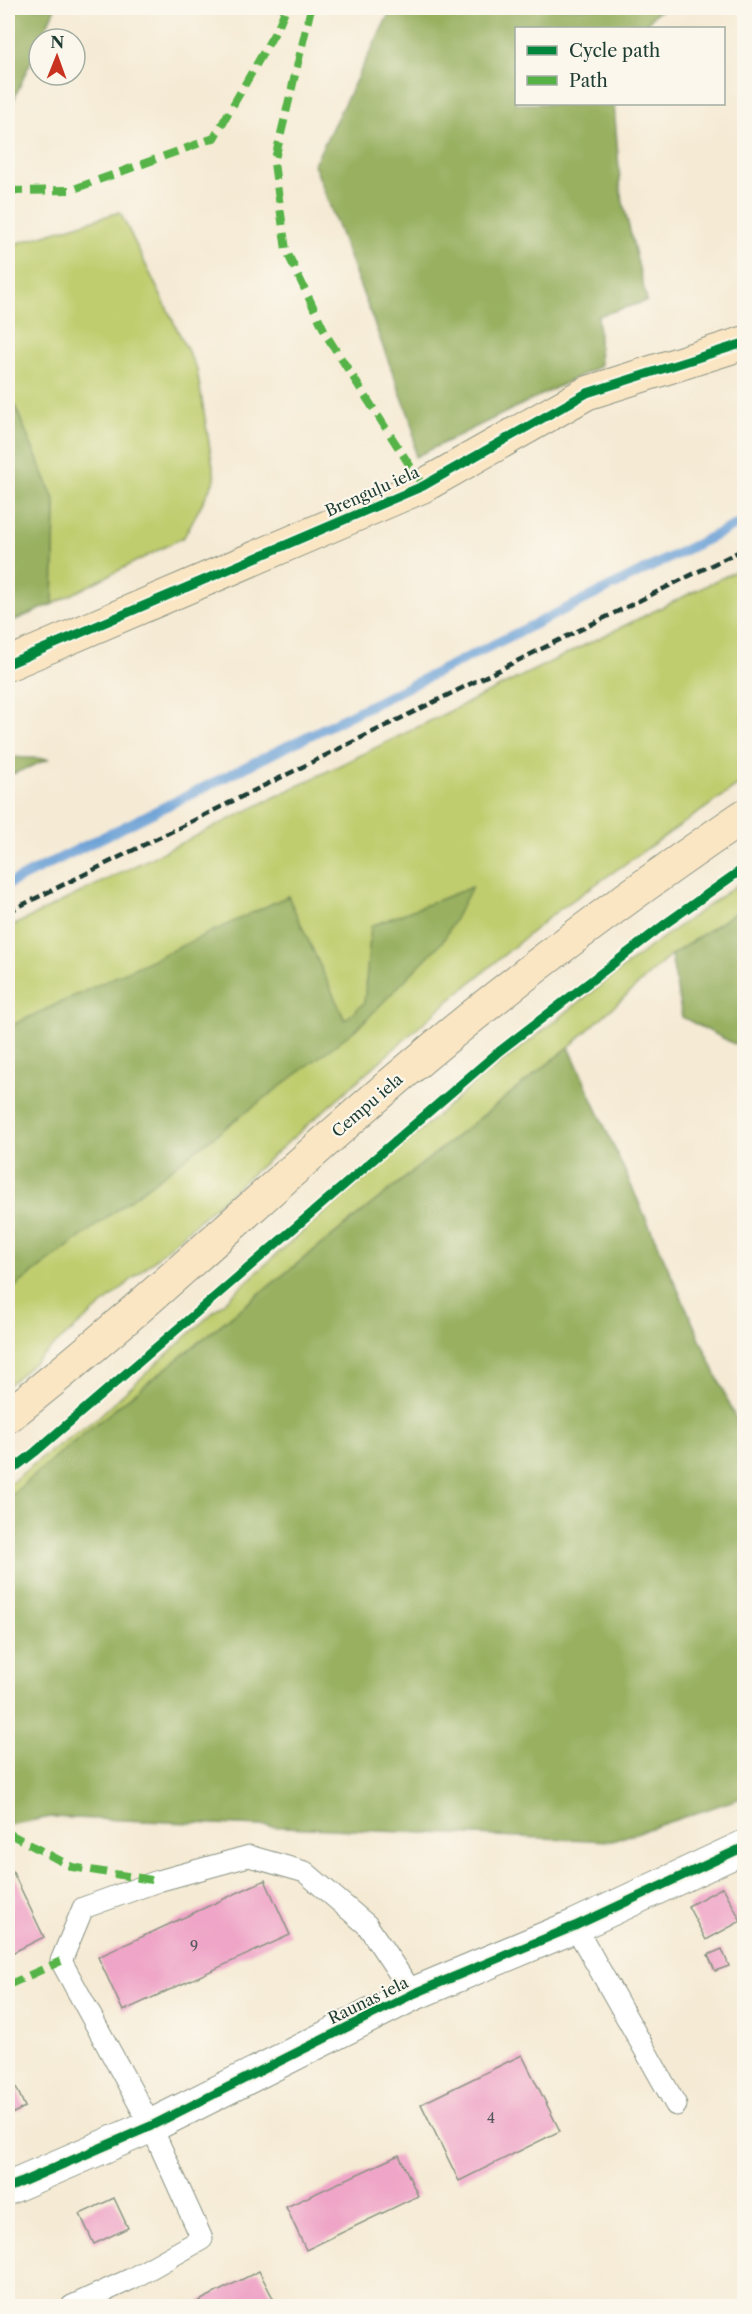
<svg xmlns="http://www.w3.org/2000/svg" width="752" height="2314" font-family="'Libre Caslon Text',serif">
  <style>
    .green { fill: #c0cd6e; stroke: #708551; stroke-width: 1.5 }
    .forest { fill: #98b061; stroke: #5c764a; stroke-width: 1.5 }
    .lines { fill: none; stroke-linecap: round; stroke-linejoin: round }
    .stream { stroke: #679fd5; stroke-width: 10 }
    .building { fill: #efa5c7 }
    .lane-casing { stroke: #8a9484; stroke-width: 23 }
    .street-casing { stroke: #8a9484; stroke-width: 35 }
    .secondary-casing { stroke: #8a9484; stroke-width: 35 }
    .lane { stroke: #fff; stroke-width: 21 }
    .street { stroke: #fff; stroke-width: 33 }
    .secondary { stroke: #fbe6c4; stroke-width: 33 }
    .rail { stroke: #1f3d34; stroke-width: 4.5; stroke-dasharray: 9 4.5; stroke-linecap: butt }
    .quiet { stroke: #55b346; stroke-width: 8; stroke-dasharray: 15 8; stroke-linecap: butt }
    .cycleway-casing { stroke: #fbf7ec; stroke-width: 13 }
    .cycleway { stroke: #00873e; stroke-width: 9 }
    .labels { text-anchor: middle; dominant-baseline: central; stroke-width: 4.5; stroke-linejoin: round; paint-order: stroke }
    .number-label { font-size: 14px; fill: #535759 }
    .street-label { font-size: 16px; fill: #1f3d34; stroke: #fbf7ec }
  </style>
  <rect width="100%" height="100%" fill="#fbf7ec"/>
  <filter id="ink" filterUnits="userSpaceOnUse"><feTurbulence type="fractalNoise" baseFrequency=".0167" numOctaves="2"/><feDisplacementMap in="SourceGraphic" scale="12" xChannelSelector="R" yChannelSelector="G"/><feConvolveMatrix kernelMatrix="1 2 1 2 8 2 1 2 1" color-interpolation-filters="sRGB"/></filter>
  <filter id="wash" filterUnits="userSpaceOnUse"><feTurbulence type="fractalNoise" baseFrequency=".008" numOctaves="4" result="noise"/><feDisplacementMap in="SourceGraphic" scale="24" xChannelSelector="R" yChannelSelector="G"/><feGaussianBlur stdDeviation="1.35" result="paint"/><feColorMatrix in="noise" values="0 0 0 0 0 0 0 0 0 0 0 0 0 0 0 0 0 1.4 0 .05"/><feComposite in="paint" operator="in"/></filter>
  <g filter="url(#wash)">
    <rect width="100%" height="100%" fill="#f5ead4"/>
    <!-- green -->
    <path class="green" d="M120,212L197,370L215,479L184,537L53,604L55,502L8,389V246Z
      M744,567V781L553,914L438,1010L121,1289L8,1385V928Z
      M744,880V907L671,955L569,1047L66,1448L8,1498V1485L50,1451L96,1419L287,1245L468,1089L651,946Z"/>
    <!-- forest -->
    <path class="forest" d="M8,8H55L8,112Z
      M392,8H668L657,12L642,28H516V104H614L621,194L647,301L598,316L600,366L415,457L413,426L314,164Z
      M8,389L55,502L53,604L8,623Z
      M8,757L49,759L8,776Z
      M472,887L443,941L359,1027L8,1292V1027L288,896L345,1020L364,1003L371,926Z
      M744,907V1049L682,1017L671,955Z
      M569,1047L744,1437V1797L612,1841L51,1817L8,1825V1498L66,1448Z"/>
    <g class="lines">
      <!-- stream -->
      <path class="stream" d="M8,884L744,521"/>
    </g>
    <g id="blocks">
      <!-- building -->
      <path class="building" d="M8,1862L44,1937L8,1955Z
        M265,1880L290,1935L123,2011L98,1957Z
        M723,1887L741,1921L706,1940L688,1906Z
        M722,1949L729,1966L715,1971L708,1955Z
        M522,2055L560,2131L459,2181L421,2104Z
        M8,2069L25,2107L8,2116Z
        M399,2155L418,2196L306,2250L286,2207Z
        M114,2198L128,2228L94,2244L80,2214Z
        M259,2271L277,2306H189Z"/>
    </g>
  </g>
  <g filter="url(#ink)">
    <use href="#blocks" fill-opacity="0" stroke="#8a9484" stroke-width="1.5"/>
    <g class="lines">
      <defs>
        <path id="lane" d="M575,1926L676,2105
          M72,2306L133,2278L202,2239L151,2126L61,1961L83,1908L158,1881L249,1856L305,1872L367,1925L413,1994"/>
        <path id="street" d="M8,2188L151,2126L413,1994L575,1926L744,1847"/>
        <path id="secondary" d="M8,664L423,486L587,393L744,343
          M8,1416C143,1310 267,1190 398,1078C508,984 625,897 744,816"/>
      </defs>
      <!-- lane casing -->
      <use href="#lane" class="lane-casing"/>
      <!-- street casing -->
      <use href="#street" class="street-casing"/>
      <!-- secondary casing -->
      <use href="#secondary" class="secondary-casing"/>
      <!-- lane -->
      <use href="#lane" class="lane"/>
      <!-- street -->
      <use href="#street" class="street"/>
      <!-- secondary -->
      <use href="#secondary" class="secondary"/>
      <!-- rail -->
      <path class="rail" d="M8,912L744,549"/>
      <!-- quiet -->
      <path class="quiet" d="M311,8L274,163L286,250L328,338L423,486
        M8,191L71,190L214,138L278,27L286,8
        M8,1833L72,1867L158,1881
        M8,1985L61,1961"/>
      <defs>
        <path id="cycleway" d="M8,664L423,486L587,393L744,343
          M8,1473L35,1452L497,1053L665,924L744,868
          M8,2188L151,2126L413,1994L575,1926L744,1847"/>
      </defs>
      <!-- cycleway casing -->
      <use href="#cycleway" class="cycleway-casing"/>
      <!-- cycleway -->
      <use href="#cycleway" class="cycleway"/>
    </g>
  </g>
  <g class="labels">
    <!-- number labels -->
    <g class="number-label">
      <text x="194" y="1946">9</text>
      <text x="491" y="2118">4</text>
    </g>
    <!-- street labels -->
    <g class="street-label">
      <text transform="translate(372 491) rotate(-24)">Brenguļu iela</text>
      <text transform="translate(367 1105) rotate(-41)">Cempu iela</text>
      <text transform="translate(368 2000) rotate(-26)">Raunas iela</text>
    </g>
  </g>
  <!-- margin -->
  <rect width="752" height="2314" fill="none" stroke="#fbf7ec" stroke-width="30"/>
  <!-- legend -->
  <rect x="515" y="27" width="210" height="78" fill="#fbf7ec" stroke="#a3ada2" stroke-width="1.5"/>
  <rect x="527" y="46" width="30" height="9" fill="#00873e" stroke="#a3ada2" stroke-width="1.5"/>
  <text x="569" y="57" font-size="18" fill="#1f3d34">Cycle path</text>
  <rect x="527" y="76" width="30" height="9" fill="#55b346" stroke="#a3ada2" stroke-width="1.5"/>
  <text x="569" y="87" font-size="18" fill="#1f3d34">Path</text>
  <!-- north arrow -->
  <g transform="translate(57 57) rotate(1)"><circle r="28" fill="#fbf7ec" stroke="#a3ada2" stroke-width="1.5"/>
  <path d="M0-4.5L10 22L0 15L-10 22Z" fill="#c8321e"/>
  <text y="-9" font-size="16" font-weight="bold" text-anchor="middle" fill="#1f3d34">N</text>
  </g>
</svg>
